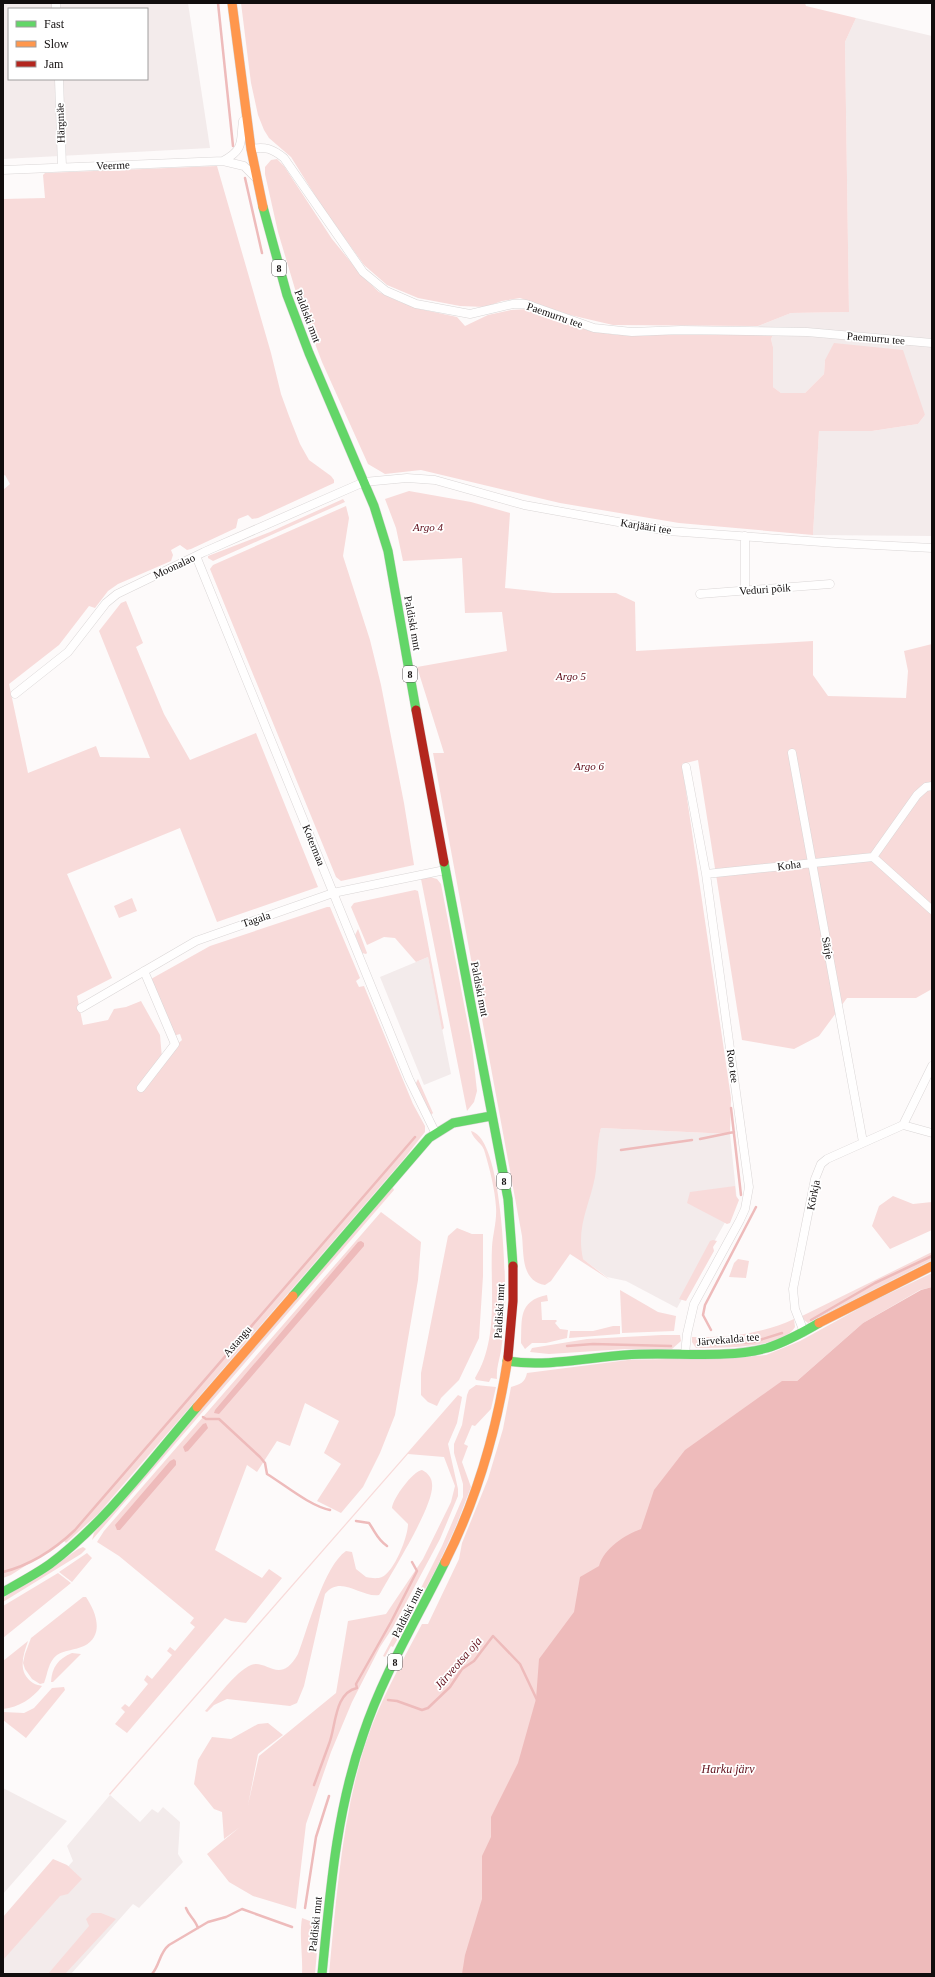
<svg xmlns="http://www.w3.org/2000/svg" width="935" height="1977" font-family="'Times New Roman',serif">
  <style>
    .built { fill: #f3ebeb; fill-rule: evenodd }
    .green { fill: #f8dbda }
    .water { fill: #ebb }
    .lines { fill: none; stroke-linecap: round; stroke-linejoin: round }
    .stream { stroke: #ebb; stroke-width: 2.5 }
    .street-casing { stroke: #dad6d6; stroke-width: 9 }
    .fast-casing { stroke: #dad6d6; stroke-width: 10 }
    .slow-casing { stroke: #dad6d6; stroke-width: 10 }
    .jam-casing { stroke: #dad6d6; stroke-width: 10 }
    .street { stroke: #fffefe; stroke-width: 8 }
    .fast { stroke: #63d668; stroke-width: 9 }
    .slow { stroke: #ff974d; stroke-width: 9 }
    .jam { stroke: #b3261e; stroke-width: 9 }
    .labels { text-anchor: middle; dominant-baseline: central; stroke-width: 3.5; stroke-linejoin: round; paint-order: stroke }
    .shield { fill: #fff; stroke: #585656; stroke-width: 1 }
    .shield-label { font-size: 10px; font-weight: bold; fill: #110d0d }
    .street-label { font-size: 11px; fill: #110d0d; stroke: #fff }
    .park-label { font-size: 11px; font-style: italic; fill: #5d0916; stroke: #fff }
    .water-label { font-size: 12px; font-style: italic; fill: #600e19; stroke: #fff }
  </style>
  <rect width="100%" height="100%" fill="#fdfafa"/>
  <!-- built -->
  <path class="built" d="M3,3H188L210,148L3,159ZM9,9H147V79H9Z
    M856,18L932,36V536L813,535L819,431H872L918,424L925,415L825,360L824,374L805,393H781L773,387V347L771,339L773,335L758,326L791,313L849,312L845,42Z
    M428,957L451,1074L424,1085L380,977Z
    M601,1128L730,1134L737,1201L677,1308L626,1281L607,1277L568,1248Z
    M3,1788L67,1821L3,1894Z
    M110,1795L140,1822L152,1809L158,1813L163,1807L180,1822L178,1854L183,1862L139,1908L133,1904L71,1974H3V1940L73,1861L67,1846Z"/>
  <!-- green -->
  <path class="green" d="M241,3H805L806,6L856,18L845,42L849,312L791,313L758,326L613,325L570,315L520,298L502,301L485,307L460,306L418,298L387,285L364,265L321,205L291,157L269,138L264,130L258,115L251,83Z
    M277,159L284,166L332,239L363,277L379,292L400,302L420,309L457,317L465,326L488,315L511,310L528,309L587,330L617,335H773L771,339L773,347V387L781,393H805L824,374L825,360L834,343L903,350L925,415L918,424L872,431H819L813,535L679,523L560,503L421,470L385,474L368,464L322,362L298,299L278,232L265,174V167L271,160Z
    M217,166L271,353L281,394L289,416L300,444L309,460L331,476L334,480V483L258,518L252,519L248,515L238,519L236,528L191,549L187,550L180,545L171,550L173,555L171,561L118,584L108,591L95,608L89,606L59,645L9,684L28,773L96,746L100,757L150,758L99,631L121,603L126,601L143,643L136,647L164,714L190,760L256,733L318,887L217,922L180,828L67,874L112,978L77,996L83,1025L108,1020L114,1009L126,1007L141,1001L160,1035L162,1058L182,1040L180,1034L173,1036L151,979L210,946L327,907H330L360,978L356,981L359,987L364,986L413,1104L425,1126V1132L403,1160L98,1514L66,1543L64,1541L11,1575L3,1578V490L10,484L5,475L3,476V199L45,198L43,175L45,173Z
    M409,491L471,502L510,513L505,588L553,593H616L635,602L636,651L813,641V675L828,696L906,698L908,671L904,651L932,644V989L916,998H847L819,1036L794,1049L742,1040L698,760L682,764L731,1098L730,1134L601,1128C596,1145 598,1160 595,1177C589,1207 576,1227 583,1259L610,1280L570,1254L551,1281L545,1285C521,1281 524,1255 522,1236L433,753H444L417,667L507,651L502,612L465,613L462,558L403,561L396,528L385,499Z
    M343,499L345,502L213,561L208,558V556L270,532Z
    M346,506L349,518L343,556L370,640L381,685L404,803L414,865L341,881L336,877L210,569L213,565Z
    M430,877L437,879L441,884L472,1046L477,1091L474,1102L467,1111L421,879Z
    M415,890L418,891L444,1028L442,1030L428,957L416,962L395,938L384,937L367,945L351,907L354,903Z
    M132,898L137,911L119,918L114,906Z
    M358,929L367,953L366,954L362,953L355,935Z
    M418,1079L433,1113L431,1115L416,1086V1083Z
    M471,1131C503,1138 506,1280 505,1309C504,1323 503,1338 501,1351C499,1361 496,1369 497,1379L491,1378L489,1382L476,1380L475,1378C499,1339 490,1290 492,1247C493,1233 497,1221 496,1207C495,1190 490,1170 485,1153C483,1143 473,1140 471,1131Z
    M392,1186L394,1190L92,1540L94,1533Z
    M735,1186L736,1196L739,1200L730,1223L727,1224L687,1203L690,1192Z
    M893,1196L913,1204L932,1202V1230L890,1249L872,1226L879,1206Z
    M381,1212L421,1242L418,1280L395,1415L380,1453L363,1487L341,1513L317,1501L341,1464L324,1453L339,1421L305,1403L290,1446L277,1441L257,1472L247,1465L215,1550L262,1578L269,1569L282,1578L246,1623L231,1621L225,1618L127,1733L115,1724L125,1712L121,1708L125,1704L129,1707L148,1684L144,1680L147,1675L152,1679L172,1655L167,1651L170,1647L175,1651L195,1627L190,1623L194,1618L119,1556L97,1542L104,1531Z
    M457,1228L472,1234H483V1276L479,1338L459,1380L441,1398L437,1406L428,1402L421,1395V1373L448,1236Z
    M713,1240L717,1241L713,1247L714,1251L686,1301L679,1299L710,1241Z
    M932,1252V1260L808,1323L800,1317Z
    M738,1259L749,1261L746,1278L729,1277L734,1263Z
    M932,1273V1287L920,1290L863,1323L797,1381L505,1974H329C337,1892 343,1800 373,1723C387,1688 405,1656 422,1624H428L459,1559L462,1543L488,1479L503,1429L511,1387C520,1384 525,1383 527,1373L628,1360L743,1357L766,1355L800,1341L869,1303Z
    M620,1290L658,1312L676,1316L674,1331L622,1333Z
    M547,1295L548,1301L541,1302L542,1320H556L557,1321L555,1323L560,1329L568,1330L567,1338L546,1343H532L525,1349L521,1343C522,1319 518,1301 547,1295Z
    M794,1319L795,1327C783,1349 718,1348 696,1348L692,1342V1337C726,1338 762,1334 794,1319Z
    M613,1326H620V1334L569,1338L570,1331H593Z
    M662,1335H680L681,1341L672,1349H626L549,1354L530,1352L532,1348L587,1339Z
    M476,1385L496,1387L491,1409L475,1426L472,1425L464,1444L468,1446L462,1462L471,1487L456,1526L436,1569L411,1615L410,1610L442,1546L463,1497V1484L454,1453V1444L462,1425L467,1395L469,1390Z
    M458,1395L462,1397L457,1423L448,1444L458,1489V1496L440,1539L393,1627L380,1647L352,1702L331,1752L306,1824L296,1909L253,1896L229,1882L207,1854L240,1827L224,1839L222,1812L214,1809L194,1784L198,1760L212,1737L231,1739L258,1724L268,1723L283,1735L258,1754L248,1805L259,1756L336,1693L348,1621L386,1614L423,1559L451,1502L455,1486L444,1457L408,1454L110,1795L109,1794Z
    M422,1470C428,1473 432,1478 432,1484C435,1504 392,1572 381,1592L379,1595C361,1598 341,1574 325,1594L304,1686L297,1703L290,1706L227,1699L214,1705L207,1712L205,1711C217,1698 235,1672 251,1665C267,1659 280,1686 298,1654C308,1628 324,1566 346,1551L352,1552L356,1569L366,1577C371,1578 377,1579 382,1577C394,1572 408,1537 408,1524L392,1508C393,1498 413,1471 422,1470Z
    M83,1547L86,1549L81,1554L3,1602V1598L60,1562L78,1549Z
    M87,1553L92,1558L72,1582L59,1572Z
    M58,1573L71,1583L3,1638V1606Z
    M83,1597H86C96,1612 105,1635 84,1646C75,1650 65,1650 57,1655C48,1662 48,1673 44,1683L40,1684L32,1679L25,1669L23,1663L25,1654L31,1638Z
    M407,1617L410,1618L393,1647L391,1646L385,1657L383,1656L392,1639Z
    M28,1641C23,1656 17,1672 33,1683C36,1685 40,1685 42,1686C32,1699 19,1707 3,1709V1661Z
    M72,1653L81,1654L53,1682H51C52,1667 58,1659 72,1653Z
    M52,1688L64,1687L65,1690L26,1738L3,1720V1712L24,1713L34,1708Z
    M53,1859L67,1865L82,1879L68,1894L60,1896L3,1960V1917Z
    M92,1913H101L116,1919L65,1974H48L89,1926L86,1919Z
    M302,1918L315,1923L319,1930L315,1974H302C303,1955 299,1937 302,1918Z"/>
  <!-- water -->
  <path class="water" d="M361,1241L364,1243V1246L219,1414L214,1413L215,1410L358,1242Z
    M932,1287V1974H462L465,1955L482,1899V1856L491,1837V1817L518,1763L536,1699L539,1659L574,1612L580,1577L599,1566C604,1548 625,1535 641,1529L654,1490L685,1450L782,1381H797L863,1323L921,1290Z
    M206,1423L208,1428L188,1451L185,1452L183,1447L203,1424Z
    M174,1459L176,1461V1465L120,1530H117L115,1525L170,1461Z"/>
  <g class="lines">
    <!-- stream -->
    <path class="stream" d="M218,3L233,146
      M245,178L262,253
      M731,1108L741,1195
      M700,1139L734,1132
      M621,1150L692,1140
      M811,1320L875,1283L932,1256
      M711,1330L703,1315L705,1305L756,1207
      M701,1345L753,1342L782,1333
      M567,1346L593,1344L671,1346
      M203,1417L206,1419H219L260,1457L265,1463L267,1474C285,1485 310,1506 330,1510
      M356,1521L369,1523C376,1533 377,1539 387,1546
      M3,1572C31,1565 54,1550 75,1530L415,1137
      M388,1700L397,1701L422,1710L428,1708L450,1687L462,1669L474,1661L493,1636L520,1664L537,1700
      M314,1785C319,1771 324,1758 329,1744C336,1727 334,1693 357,1688L356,1684L391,1622L417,1571L412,1562
      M186,1908C189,1916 195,1919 198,1928
      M305,1908L316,1837L329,1796
      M152,1974C160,1965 159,1953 169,1945L208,1922L226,1917L242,1909L292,1927"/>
    <defs>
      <path id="street" d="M56,3V9
        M59,79L62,167
        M251,149C265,146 273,149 284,158L363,272L386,291L416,304L470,314L513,304H526L594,328L632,332L681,330L807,332L932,343
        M223,161C245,149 240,142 243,121
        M3,170L223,161L244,166L256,178
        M196,556L409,1079L435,1132
        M745,590V536
        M700,594L830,584
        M15,694L68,652L106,603L117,594L204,552L364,482L407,478L435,480L524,505L668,531L836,543L932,548
        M792,753L863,1142
        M873,857L932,910
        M706,874L873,857L917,795L926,787L932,786
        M81,1008L196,941L333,893L445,870
        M141,1088L175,1044L144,971
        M903,1125L932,1133
        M804,1332L795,1309L793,1289L815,1179L821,1164L827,1159L903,1125L932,1066
        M685,1354L687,1334L694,1304L740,1220L745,1209L749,1187L706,874L686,767"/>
      <path id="fast" d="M263,207L287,295L309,353L374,506L388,551L416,710
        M444,862L508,1199L513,1266
        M293,1296L429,1138L453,1123L491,1116
        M507,1361C545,1367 586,1358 625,1355C671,1351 722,1360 767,1348C786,1342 802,1333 819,1323
        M3,1592C19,1583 36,1574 50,1564C104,1524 153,1458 197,1407
        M322,1974C330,1893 336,1812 363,1735C383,1674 417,1619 445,1562"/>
      <path id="slow" d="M232,3L251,149L263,207
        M819,1323L932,1266
        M197,1407L293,1296
        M445,1562C478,1497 497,1429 508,1357"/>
      <path id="jam" d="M416,710L444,862
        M508,1357L513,1301V1266"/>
    </defs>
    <!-- street casing -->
    <use href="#street" class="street-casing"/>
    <!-- fast casing -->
    <use href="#fast" class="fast-casing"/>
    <!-- slow casing -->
    <use href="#slow" class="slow-casing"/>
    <!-- jam casing -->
    <use href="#jam" class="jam-casing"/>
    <!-- street -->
    <use href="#street" class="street"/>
    <!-- fast -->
    <use href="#fast" class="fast"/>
    <!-- slow -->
    <use href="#slow" class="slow"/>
    <!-- jam -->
    <use href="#jam" class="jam"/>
  </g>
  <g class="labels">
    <!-- shield labels -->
    <g class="shield">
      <rect x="272" y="260" width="14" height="16" rx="3"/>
      <rect x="403" y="666" width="14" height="16" rx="3"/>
      <rect x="497" y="1173" width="14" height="16" rx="3"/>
      <rect x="388" y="1654" width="14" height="16" rx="3"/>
    </g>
    <g class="shield-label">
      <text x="279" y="268">8</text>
      <text x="410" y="674">8</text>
      <text x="504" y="1181">8</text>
      <text x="395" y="1662">8</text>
    </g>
    <!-- street labels -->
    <g class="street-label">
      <text transform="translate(60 123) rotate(-92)">Härgmäe</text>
      <text transform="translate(113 165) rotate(-2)">Veerme</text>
      <text transform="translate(555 315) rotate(19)">Paemurru tee</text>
      <text transform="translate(308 316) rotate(69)">Paldiski mnt</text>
      <text transform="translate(876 338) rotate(5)">Paemurru tee</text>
      <text transform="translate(646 526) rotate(9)">Karjääri tee</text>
      <text transform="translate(174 566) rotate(-25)">Moonalao</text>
      <text transform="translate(765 589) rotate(-4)">Veduri põik</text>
      <text transform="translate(413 623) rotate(80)">Paldiski mnt</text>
      <text transform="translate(314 845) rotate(68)">Kotermaa</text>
      <text transform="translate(789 865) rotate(-7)">Koha</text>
      <text transform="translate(256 919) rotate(-19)">Tagala</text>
      <text transform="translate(828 948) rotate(80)">Särje</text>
      <text transform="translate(480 989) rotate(79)">Paldiski mnt</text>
      <text transform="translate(733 1066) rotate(82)">Roo tee</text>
      <text transform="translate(813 1195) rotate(-79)">Kõrkja</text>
      <text transform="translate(499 1311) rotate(-87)">Paldiski mnt</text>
      <text transform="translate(728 1339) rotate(-5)">Järvekalda tee</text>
      <text transform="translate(237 1341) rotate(-49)">Astangu</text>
      <text transform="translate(407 1612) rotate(-63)">Paldiski mnt</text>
      <text transform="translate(315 1924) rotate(-84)">Paldiski mnt</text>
    </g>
    <!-- park labels -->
    <g class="park-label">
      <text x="428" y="527">Argo 4</text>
      <text x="571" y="676">Argo 5</text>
      <text x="589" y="766">Argo 6</text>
    </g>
    <!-- water labels -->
    <g class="water-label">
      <text transform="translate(458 1663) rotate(-49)">Järveotsa oja</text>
      <text x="728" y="1769">Harku järv</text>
    </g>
  </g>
  <!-- border -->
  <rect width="935" height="1977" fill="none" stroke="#110d0d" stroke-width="8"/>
  <!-- legend -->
  <rect x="8" y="8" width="140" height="72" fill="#ffffff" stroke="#a09e9e"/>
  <rect x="16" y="21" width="20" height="6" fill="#63d668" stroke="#a09e9e"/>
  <text x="44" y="28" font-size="12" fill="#110d0d">Fast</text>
  <rect x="16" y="41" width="20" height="6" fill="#ff974d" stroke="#a09e9e"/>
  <text x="44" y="48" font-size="12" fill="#110d0d">Slow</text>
  <rect x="16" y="61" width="20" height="6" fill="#b3261e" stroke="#a09e9e"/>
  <text x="44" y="68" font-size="12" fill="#110d0d">Jam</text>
</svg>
